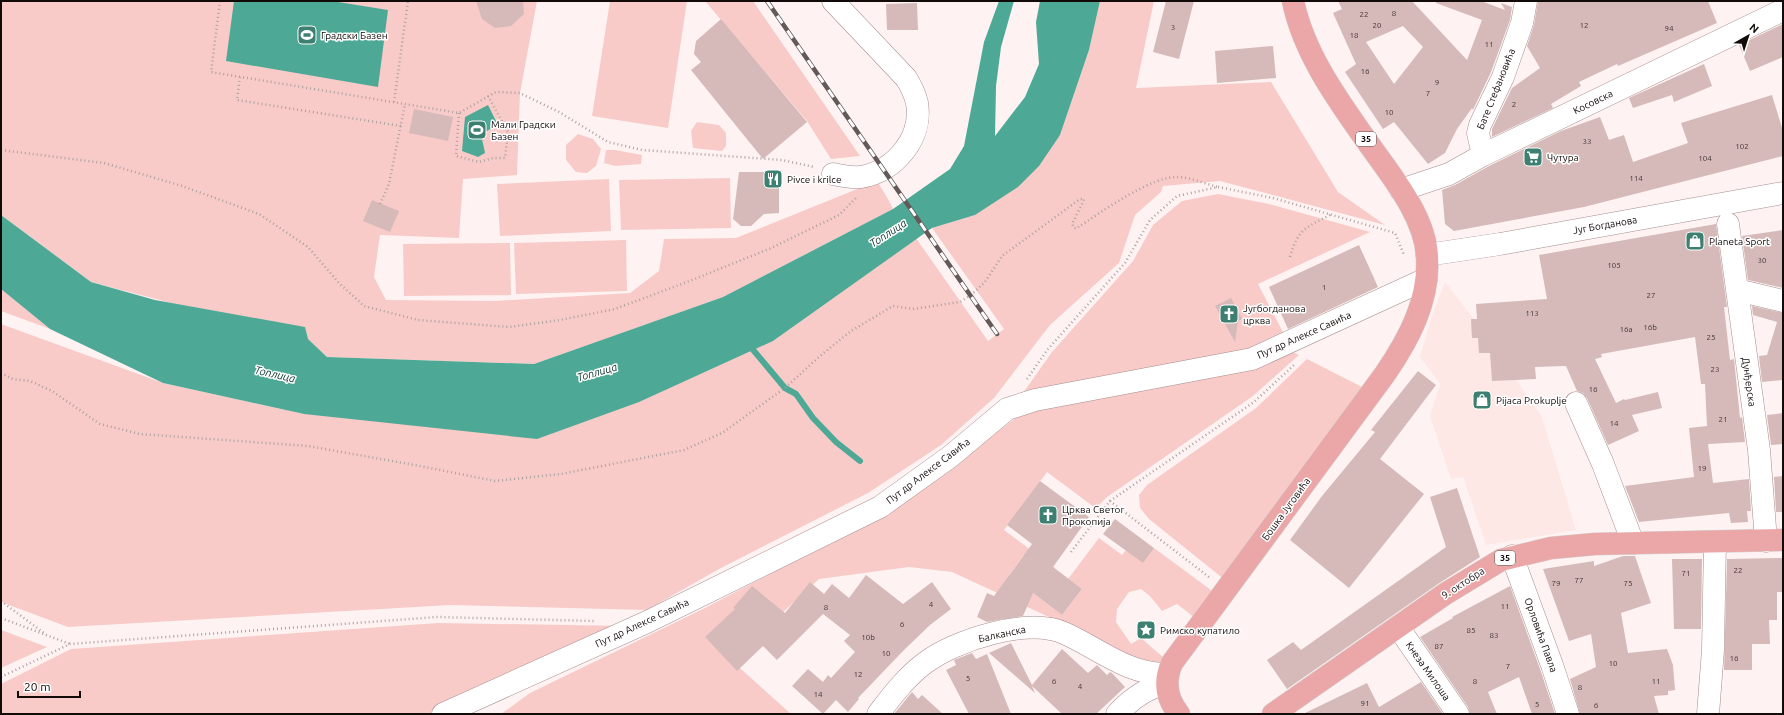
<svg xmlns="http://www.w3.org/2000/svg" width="1784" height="715" font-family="Ubuntu,sans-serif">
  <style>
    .built { fill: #fee8e6 }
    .green { fill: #f8cbc8 }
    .water { fill: #4da995 }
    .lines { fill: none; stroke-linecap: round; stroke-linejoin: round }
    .stream { stroke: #4da995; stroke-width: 6 }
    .building { fill: #d5bab9; fill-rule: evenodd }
    .minor-casing { stroke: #a68d8c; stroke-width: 23 }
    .major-casing { stroke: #d4d3d3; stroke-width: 23 }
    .path { stroke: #aca2a1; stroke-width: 2.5; stroke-dasharray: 1 3; stroke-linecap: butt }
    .minor { stroke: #fff; stroke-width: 22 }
    .major { stroke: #eba7a7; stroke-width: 22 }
    .rail-casing { stroke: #635959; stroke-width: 4.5 }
    .rail { stroke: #fff; stroke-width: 3; stroke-dasharray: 9; stroke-linecap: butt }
    .labels { text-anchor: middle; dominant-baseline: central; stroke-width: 3; stroke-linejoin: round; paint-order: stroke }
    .number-label { font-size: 8px; fill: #433535 }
    .shield { fill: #fff; stroke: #595353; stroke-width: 1 }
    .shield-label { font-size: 9px; font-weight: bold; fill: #120909 }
    .poi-label { font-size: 10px; fill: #120909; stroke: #fff; text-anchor: start }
    .street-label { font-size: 10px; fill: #120909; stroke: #fff }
    .water-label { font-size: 11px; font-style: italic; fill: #09352c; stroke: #fff }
  </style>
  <rect width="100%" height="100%" fill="#fef3f2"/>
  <!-- built -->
  <path class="built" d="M1445,282L1481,328L1542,417L1576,530L1486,545L1463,477L1451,479L1430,416L1440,384L1420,357L1432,315Z"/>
  <!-- green -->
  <path class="green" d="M1,1H537L520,93L517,175L463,179L459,238L380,235L374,277L386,300L494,301L630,293L659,271L664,239L736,238L877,181L888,199L893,209L723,297L534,364L327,357L308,339L91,282L1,215Z
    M610,1H687L668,128L592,116Z
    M705,1H753L860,156L831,159L807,121Z
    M1100,1H1154L1136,88L1271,82L1338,192L1385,225L1220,181L1163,186L1161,192L1135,215L1119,263L1050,325L994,398L941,445L868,493L719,569L647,610L451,605L68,627L1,602V324L163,383L304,414L773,341L916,238L988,341L1004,329L932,228L975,215L1060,135L1089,50Z
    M697,122L719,125L726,133V146L722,151L693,148L691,131Z
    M578,134L593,139L601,149L596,166L587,173L576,172L566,160V145Z
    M606,150H615L642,155L641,164L615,166L604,163Z
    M730,178L731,228L621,230L619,180Z
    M609,179L611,231L500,236L497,184Z
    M1218,194L1269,204L1370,232L1258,284L1286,338L1273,345L1018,400L1052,352L1133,261L1153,225L1182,201Z
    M626,240L627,291L516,294L514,243Z
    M510,243L511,295L404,296L403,244Z
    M1,289L50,329L1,311Z
    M1293,352L1299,355L1253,396L1107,497L1098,506L1094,507L1047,472L1004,530L1055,568L1050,575L1024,555L1009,575L1062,615L1082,589L1068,579L1099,538L1122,555L1126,550L1154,548L1215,593L1195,618L1177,604L1162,611L1150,596L1141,589L1129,592L1117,609L1116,622L1131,644L1141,638L1164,658L1155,668L1088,635L952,572L909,567L819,579L731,660L791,714H501L530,693L705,608L888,512L1017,417L1042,407Z
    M1307,359L1362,387L1225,580L1149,519L1140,508L1139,495L1147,485L1256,408Z
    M438,623L627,626L428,714H1V684L71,649Z
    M1,630L47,647L1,668Z"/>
  <!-- water -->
  <path class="water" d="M234,1H332L388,10L378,87L226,61Z
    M999,1H1014L1001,47L996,86L995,136L1025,97L1039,64L1036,22L1040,1H1100L1089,50L1060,135L1039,166L1018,187L975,215L932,228L773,341L639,402L537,439L304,414L163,383L50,329L1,289V215L91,282L155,300L305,327L308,339L327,357L534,364L723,297L893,209L950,169L964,146L984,42Z
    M488,105L498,125L481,134L485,153L478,157L462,151L465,117Z"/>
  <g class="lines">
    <!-- stream -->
    <path class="stream" d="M749,345L785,388L796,394L813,418L836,442L860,461"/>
  </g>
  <!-- building -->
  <path class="building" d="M476,1H523L524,14L511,26L495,28L482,19Z
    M1166,1H1194L1179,59L1153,52Z
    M1338,1H1412L1467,60L1482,20L1436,3V1H1481L1505,10L1501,3L1512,7L1510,20L1491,72L1473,110L1472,108L1457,129L1445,153L1428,164L1394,122L1383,129L1345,72L1356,64L1333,13L1342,9ZM1403,26L1423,47L1394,84L1366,42Z
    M1538,1H1708L1717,23L1618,66L1617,64L1579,82L1581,86L1551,104L1553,108L1492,137V129L1512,88L1540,68L1527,46L1534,25Z
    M917,3L918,30H887L886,4Z
    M721,19L807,122L763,159L691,70L701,62L694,54L696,41Z
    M1783,24V57L1750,71L1739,45Z
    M1273,46L1276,78L1217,83L1215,51Z
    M1704,64L1712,86L1674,102L1672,95L1633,108L1629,98Z
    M1772,95L1783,131V156L1584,207L1454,231L1445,224L1442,190L1455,185L1489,166L1561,131L1600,117L1609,140L1624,135L1633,162L1688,143L1681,123Z
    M414,109L453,117L448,141L409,133Z
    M739,172H779V213L764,214L751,226H741L733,219Z
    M372,200L399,211L390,232L363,221Z
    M1716,224L1727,307H1724L1730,360L1734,359L1740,418L1742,417L1745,442L1708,444L1713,483L1749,479L1751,511H1747L1748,522L1731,523L1729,513L1639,522L1625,486L1694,477L1689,428L1707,426L1705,384H1701L1695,337L1601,354L1602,357L1595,359L1616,403L1624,399L1625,400L1658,392L1662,408L1632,415L1639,431L1608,445L1587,398L1583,393L1577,391L1566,366L1535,367L1536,379L1492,381L1490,353H1479L1478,338H1472L1471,319H1477L1476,304L1547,299L1539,255Z
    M1783,230V288L1748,280L1742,236Z
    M1359,245L1378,287L1288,329L1269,287Z
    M1231,298L1242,319L1238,321L1235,342L1215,306Z
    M1752,306L1783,313V380L1762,382L1759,356L1767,355L1777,322L1753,315Z
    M1418,371L1436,385L1380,459L1424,494L1349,588L1290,540L1322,496L1375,432L1371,430Z
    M1783,413V444L1771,445L1767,415Z
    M1783,476V512H1776L1774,477Z
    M1040,481L1089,517L1053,567L1082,589L1062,615L1033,593L1023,616L987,622L977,617L987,593L994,596L1032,544L1007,525Z
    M1457,488L1480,557L1438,584L1287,689L1267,660L1293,642L1301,650L1446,547L1430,497Z
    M1115,519L1154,548L1143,563L1103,534Z
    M1623,556H1635L1651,603L1621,613L1628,653L1667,649L1673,665L1675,690L1668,691V695L1654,696L1659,714H1580L1570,679L1596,667L1591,634L1569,641L1543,569L1594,561V566Z
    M1783,558V592H1777V620H1769L1770,644H1752V670H1724L1727,559Z
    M1672,559H1702L1701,629H1674Z
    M866,575L903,604L932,582L951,609L930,625L903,651L858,698L859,699L848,712L836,700L823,714L792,686L808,669L823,682L828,675L831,678L855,652L844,641L850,635L823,614L777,660L763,646L737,671L705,637L735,609L733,608L752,586L785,613L810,582L824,594L832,584L849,598Z
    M1510,586L1540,669L1555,714H1532L1519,677L1488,692L1497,714H1470L1468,707L1420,637L1453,618L1452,617Z
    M1011,643L1032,685L1062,649L1088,673L1097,665L1107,675L1110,672L1112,673L1125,687L1096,714H1062L1032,686L1035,693L989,653Z
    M972,653L976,659L987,654L1011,714H969L946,670L956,665L954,660Z
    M1421,682L1443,714H1303L1367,683L1379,707Z
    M912,692L918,699L922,695L943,714H894Z"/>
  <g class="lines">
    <defs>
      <path id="minor" d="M1483,155L1478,133L1480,125L1503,77L1522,23L1526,1
        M833,174C842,176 851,178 861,177C895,171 923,138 917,103C915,94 911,86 906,78L833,1
        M1401,190L1449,174L1483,155L1783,10
        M1728,224L1759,450L1766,541
        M1427,255L1500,244L1783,193
        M1737,290L1783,301
        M1576,403L1603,464L1633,543
        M1512,556L1552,665L1568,714
        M1398,627L1458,714
        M443,714L647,622L880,507L951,456L1007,409L1035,400L1252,359L1426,279
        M878,714C892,696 906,677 925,663C955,640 1028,617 1064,633C1098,648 1128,675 1167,674
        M1117,714C1131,699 1146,688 1166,683
        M1708,714L1713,650L1715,542"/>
      <path id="major" d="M1179,714C1166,698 1164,681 1172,663L1385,374C1409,339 1430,300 1427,256C1425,217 1393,178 1371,147C1340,103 1304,55 1293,1
        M1273,714L1445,594L1501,560L1551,548L1595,544L1783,540"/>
    </defs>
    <!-- minor casing -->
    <use href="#minor" class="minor-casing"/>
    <!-- major casing -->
    <use href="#major" class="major-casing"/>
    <!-- path -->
    <path class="path" d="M220,1L211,72L459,113L496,92L520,93L559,112L608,142L642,150L782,160L814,167
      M240,77L237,100L401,126
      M394,102L408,1
      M459,113L456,156L479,162L493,158H505L508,132L488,96
      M1,150L104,163L182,186L259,214L308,247L339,283L364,306L418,320L509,327L560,320L615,309L687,282L769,249L839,215L856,198
      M380,204L389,184L405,104
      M1290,257C1298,229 1305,228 1330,215
      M1,373L13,379L30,381L52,391L100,424L140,434L308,446L420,466L495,481L561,474L684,450L722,433L785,388L820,356L851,331L893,306L913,309L960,302L971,295L985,282L1002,256L1080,199H1084L1083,202L1072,224L1074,228H1077C1100,213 1152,175 1179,177C1192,178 1206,184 1218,187
      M1027,379L1048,349L1125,263L1150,220L1177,196L1218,187L1273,198L1395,233L1404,255
      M1110,501L1254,402L1294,365
      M1071,552L1110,501L1209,577
      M1,601L44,633
      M1,618L70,644
      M1,677L70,644L437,617L595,621"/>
    <!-- minor -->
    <use href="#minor" class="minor"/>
    <!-- major -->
    <use href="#major" class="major"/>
    <defs>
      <path id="rail" d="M767,1L997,334"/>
    </defs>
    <!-- rail casing -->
    <use href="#rail" class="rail-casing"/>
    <!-- rail -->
    <use href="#rail" class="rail"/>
  </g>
  <!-- icons -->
  <defs>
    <symbol id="stadium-square" viewBox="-11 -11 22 22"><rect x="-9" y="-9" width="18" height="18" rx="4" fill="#3d7f70" stroke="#fff"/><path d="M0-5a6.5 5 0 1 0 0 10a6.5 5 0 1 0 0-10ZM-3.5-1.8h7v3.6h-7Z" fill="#fff"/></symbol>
    <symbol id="supermarket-square" viewBox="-11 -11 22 22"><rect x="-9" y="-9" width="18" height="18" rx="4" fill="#3d7f70" stroke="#fff"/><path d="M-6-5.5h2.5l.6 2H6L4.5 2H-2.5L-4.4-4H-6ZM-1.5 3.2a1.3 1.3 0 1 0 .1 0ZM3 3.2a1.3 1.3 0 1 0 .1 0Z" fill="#fff"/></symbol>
    <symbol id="restaurant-square" viewBox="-11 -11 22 22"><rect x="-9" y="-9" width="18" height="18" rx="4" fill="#3d7f70" stroke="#fff"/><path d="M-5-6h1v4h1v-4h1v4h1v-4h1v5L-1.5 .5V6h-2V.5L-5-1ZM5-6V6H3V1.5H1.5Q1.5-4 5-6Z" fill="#fff"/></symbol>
    <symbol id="shop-square" viewBox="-11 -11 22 22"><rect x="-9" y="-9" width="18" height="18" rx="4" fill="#3d7f70" stroke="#fff"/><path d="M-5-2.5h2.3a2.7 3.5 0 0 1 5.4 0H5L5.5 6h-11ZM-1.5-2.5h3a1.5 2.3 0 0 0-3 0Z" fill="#fff"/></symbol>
    <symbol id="church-square" viewBox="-11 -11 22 22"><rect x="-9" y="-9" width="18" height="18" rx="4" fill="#3d7f70" stroke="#fff"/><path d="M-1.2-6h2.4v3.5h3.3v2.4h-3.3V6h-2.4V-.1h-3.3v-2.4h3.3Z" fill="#fff"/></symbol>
    <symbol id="sight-square" viewBox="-11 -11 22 22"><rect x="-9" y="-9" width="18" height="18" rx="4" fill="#3d7f70" stroke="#fff"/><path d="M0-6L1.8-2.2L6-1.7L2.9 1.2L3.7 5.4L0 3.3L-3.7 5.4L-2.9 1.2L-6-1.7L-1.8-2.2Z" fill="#fff"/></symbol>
  </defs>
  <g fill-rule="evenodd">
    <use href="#stadium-square" x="296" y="24" width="22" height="22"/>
    <use href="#stadium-square" x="466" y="119" width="22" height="22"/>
    <use href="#supermarket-square" x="1522" y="146" width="22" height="22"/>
    <use href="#restaurant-square" x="762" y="168" width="22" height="22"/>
    <use href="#shop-square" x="1684" y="230" width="22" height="22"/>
    <use href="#church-square" x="1218" y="303" width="22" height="22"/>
    <use href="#shop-square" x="1471" y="389" width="22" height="22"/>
    <use href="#church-square" x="1037" y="504" width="22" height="22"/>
    <use href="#sight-square" x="1135" y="619" width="22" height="22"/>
  </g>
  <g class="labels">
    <!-- number labels -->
    <g class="number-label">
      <text x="1394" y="13">8</text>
      <text x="1364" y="14">22</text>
      <text x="1377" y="25">20</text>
      <text x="1584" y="25">12</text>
      <text x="1173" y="27">3</text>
      <text x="1669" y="28">94</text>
      <text x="1354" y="35">18</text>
      <text x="1489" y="44">11</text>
      <text x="1365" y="71">16</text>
      <text x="1437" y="82">9</text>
      <text x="1428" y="93">7</text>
      <text x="1514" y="104">2</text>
      <text x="1389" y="112">10</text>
      <text x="1587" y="141">33</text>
      <text x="1742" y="146">102</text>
      <text x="1705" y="158">104</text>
      <text x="1636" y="178">114</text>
      <text x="1762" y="260">30</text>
      <text x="1614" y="265">105</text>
      <text x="1324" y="287">1</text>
      <text x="1651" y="295">27</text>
      <text x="1532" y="313">113</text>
      <text x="1650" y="327">16b</text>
      <text x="1626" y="329">16a</text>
      <text x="1711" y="337">25</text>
      <text x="1715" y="369">23</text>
      <text x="1593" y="389">16</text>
      <text x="1723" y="419">21</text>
      <text x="1614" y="423">14</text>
      <text x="1702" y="468">19</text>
      <text x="1738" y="570">22</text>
      <text x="1686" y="573">71</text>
      <text x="1579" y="580">77</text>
      <text x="1556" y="583">79</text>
      <text x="1628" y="583">75</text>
      <text x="931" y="604">4</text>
      <text x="1505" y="606">11</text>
      <text x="826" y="607">8</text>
      <text x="902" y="624">6</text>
      <text x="1471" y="630">85</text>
      <text x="1494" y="635">83</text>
      <text x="868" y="637">10b</text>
      <text x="1439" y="646">87</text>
      <text x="886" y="653">10</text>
      <text x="1734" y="658">16</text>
      <text x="1613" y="663">10</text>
      <text x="1508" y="666">7</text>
      <text x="858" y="674">12</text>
      <text x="968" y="678">5</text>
      <text x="1054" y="681">6</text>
      <text x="1475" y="681">8</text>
      <text x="1656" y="681">11</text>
      <text x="1080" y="686">4</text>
      <text x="1580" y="687">8</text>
      <text x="818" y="694">14</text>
      <text x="1365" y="703">91</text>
      <text x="1537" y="704">5</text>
      <text x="1596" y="705">6</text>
    </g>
    <!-- shield labels -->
    <g class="shield">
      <rect x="1356" y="132" width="20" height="14" rx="3"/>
      <rect x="1495" y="551" width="20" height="14" rx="3"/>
    </g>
    <g class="shield-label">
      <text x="1366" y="139">35</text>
      <text x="1505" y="558">35</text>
    </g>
    <!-- poi labels -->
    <g class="poi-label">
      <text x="321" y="35">Градски Базен</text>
      <text x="491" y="124">Мали Градски<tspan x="491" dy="12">Базен</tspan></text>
      <text x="1547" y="157">Чутура</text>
      <text x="787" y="179">Pivce i krilce</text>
      <text x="1709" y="241">Planeta Sport</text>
      <text x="1243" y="308">Југбогданова<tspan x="1243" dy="12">црква</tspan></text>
      <text x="1496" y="400">Pijaca Prokuplje</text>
      <text x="1062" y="509">Црква Светог<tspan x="1062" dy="12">Прокопија</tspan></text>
      <text x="1160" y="630">Римско купатило</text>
    </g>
    <!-- street labels -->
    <g class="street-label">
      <text transform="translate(1496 89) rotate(-68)">Бате Стефановића</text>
      <text transform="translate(1593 102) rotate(-26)">Косовска</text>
      <text transform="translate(1605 225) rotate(-10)">Југ Богданова</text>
      <text transform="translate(1304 335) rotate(-24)">Пут др Алексе Савића</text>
      <text transform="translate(1749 382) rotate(82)">Дунђерска</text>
      <text transform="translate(928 471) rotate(-37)">Пут др Алексе Савића</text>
      <text transform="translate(1286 509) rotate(-54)">Бошка Југовића</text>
      <text transform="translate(1463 583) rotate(-33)">9. октобра</text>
      <text transform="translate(642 623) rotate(-25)">Пут др Алексе Савића</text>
      <text transform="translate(1002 634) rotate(-12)">Балканска</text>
      <text transform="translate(1541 635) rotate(70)">Орловића Павла</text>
      <text transform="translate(1428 671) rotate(55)">Кнеза Милоша</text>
    </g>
    <!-- water labels -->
    <g class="water-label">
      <text transform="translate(888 233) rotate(-33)">Топлица</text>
      <text transform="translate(597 372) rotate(-16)">Топлица</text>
      <text transform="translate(275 374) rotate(13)">Топлица</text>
    </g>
  </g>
  <!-- border -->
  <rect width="1784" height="715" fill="none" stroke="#120909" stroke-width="4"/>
  <!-- north arrow -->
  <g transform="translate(1748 36) rotate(39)" stroke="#ffffff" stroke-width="3" paint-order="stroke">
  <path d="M0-3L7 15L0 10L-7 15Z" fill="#120909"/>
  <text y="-6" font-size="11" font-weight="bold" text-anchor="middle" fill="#120909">N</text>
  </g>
  <!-- scale -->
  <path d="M18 691v6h62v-6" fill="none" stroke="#120909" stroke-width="2"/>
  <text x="24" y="691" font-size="12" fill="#120909" stroke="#ffffff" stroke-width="3" paint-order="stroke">20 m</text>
</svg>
